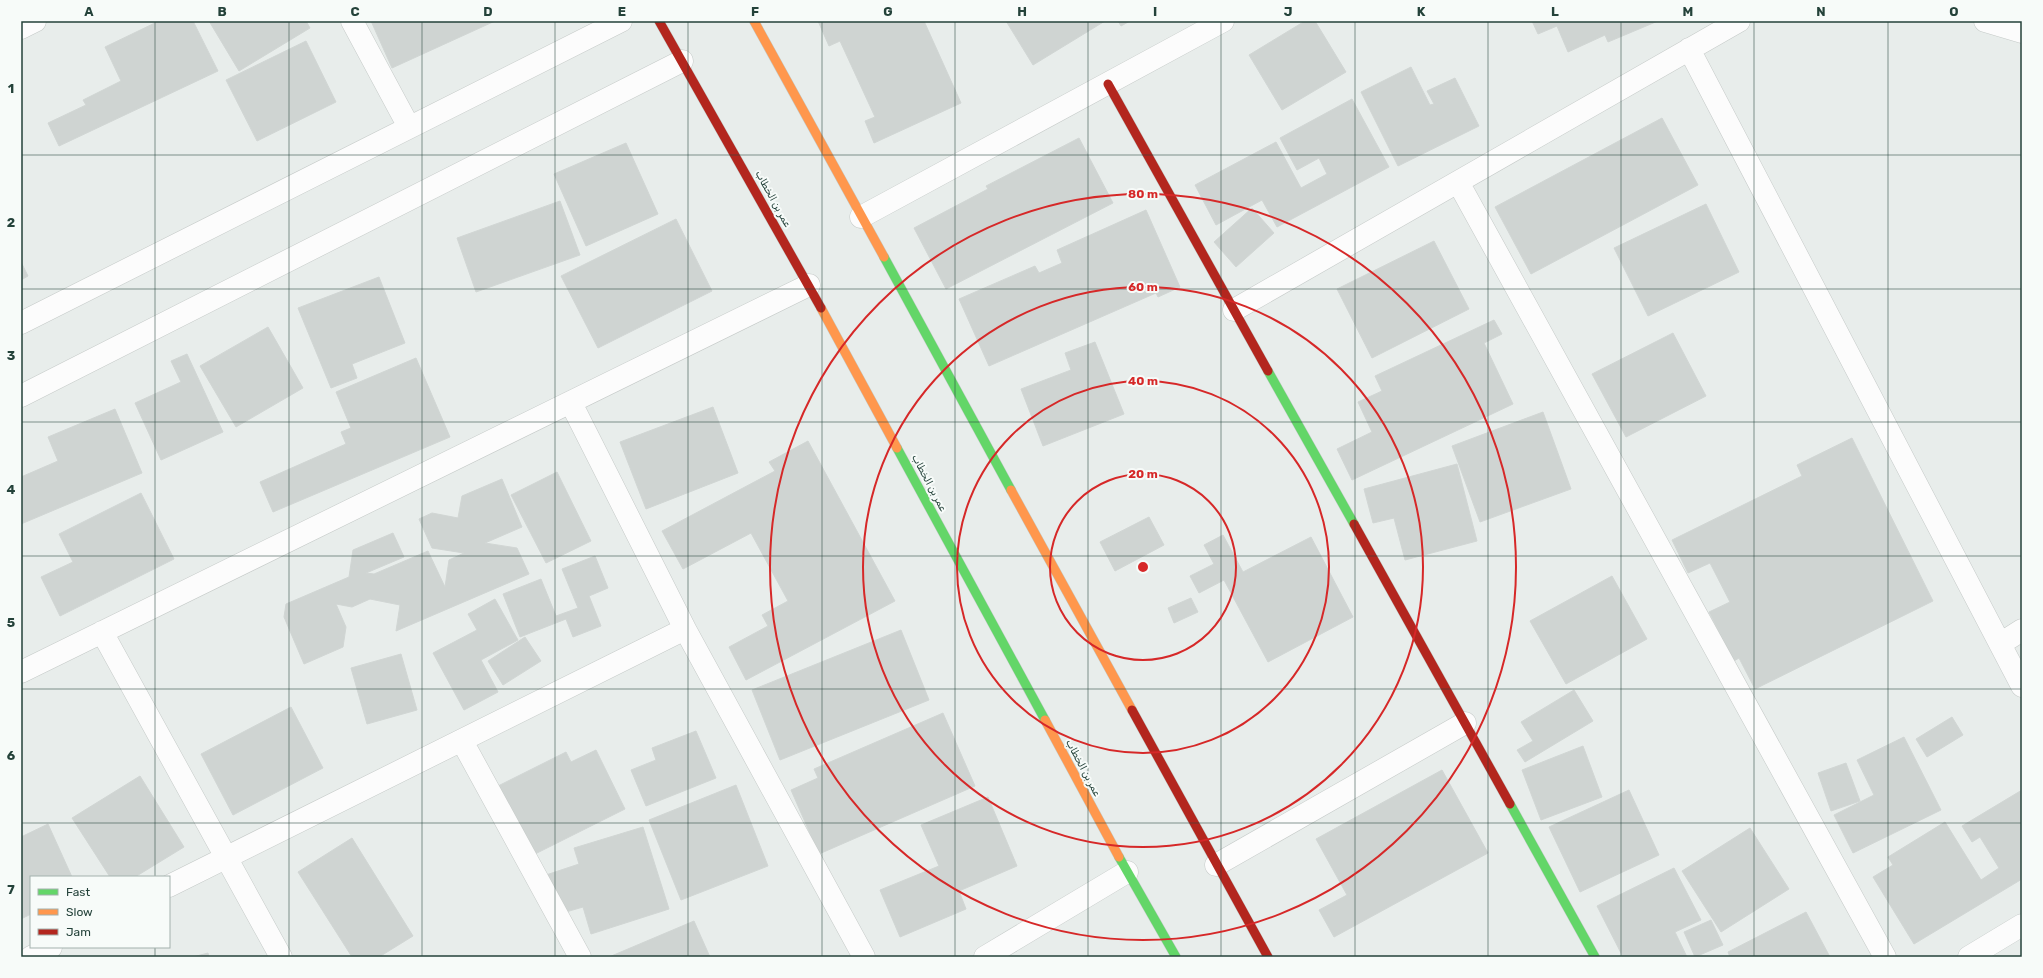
<svg xmlns="http://www.w3.org/2000/svg" width="2043" height="978" font-family="Rubik,'Noto Sans Arabic',sans-serif">
  <style>
    .building { fill: #cfd4d2; stroke: #d1d6d4 }
    .lines { fill: none; stroke-linecap: round; stroke-linejoin: round }
    .street-casing { stroke: #c5cac8; stroke-width: 23 }
    .fast-casing { stroke: #c3cbc8; stroke-width: 10 }
    .slow-casing { stroke: #c3cbc8; stroke-width: 10 }
    .jam-casing { stroke: #c3cbc8; stroke-width: 10 }
    .street { stroke: #fcfcfc; stroke-width: 22 }
    .fast { stroke: #63d668; stroke-width: 9 }
    .slow { stroke: #ff974d; stroke-width: 9 }
    .jam { stroke: #b3261e; stroke-width: 9 }
    .grid { fill: none; stroke: #24423a; stroke-width: 1; stroke-opacity: 0.55 }
    .ring { fill: none; stroke: #d62828; stroke-width: 2 }
    .labels { text-anchor: middle; dominant-baseline: central; stroke-width: 4; stroke-linejoin: round; paint-order: stroke }
    .street-label { font-size: 10px; fill: #24423a; stroke: #f7fbf9 }
    .centre { fill: #d62828; stroke: #f7fbf9; stroke-width: 2 }
    .ring-label { font-size: 12px; text-anchor: middle; font-weight: bold; fill: #d62828; stroke: #f7fbf9; stroke-width: 4; stroke-linejoin: round; paint-order: stroke }
    .neatline { fill: none; stroke: #24423a; stroke-width: 1.5 }
    .grid-label { font-size: 13px; text-anchor: middle; font-weight: bold; fill: #24423a }
  </style>
  <rect width="100%" height="100%" fill="#e8edeb"/>
  <!-- building -->
  <path class="building" d="M159,21H193L218,71L59,146L48,123L86,105L83,100L121,81L105,47Z
    M209,21H306L310,28L239,71Z
    M371,21H495L392,68Z
    M818,21H924L961,103L874,143L865,121L875,117L840,41L829,46Z
    M1006,21H1105L1033,65Z
    M1118,21H1130L1121,26Z
    M1305,21H1315L1346,72L1282,110L1249,55Z
    M1532,21H1658L1608,42L1605,35L1568,52L1557,26L1538,34Z
    M306,41L336,102L257,141L226,80Z
    M1411,67L1430,105L1434,104L1427,91L1455,78L1479,126L1398,166L1361,92Z
    M1352,99L1389,167L1277,227L1262,200L1216,225L1195,185L1276,142L1301,188L1327,174L1319,158L1297,170L1280,138Z
    M1662,118L1698,185L1531,274L1495,207Z
    M1079,138L1113,203L946,289L914,228L988,189L986,186Z
    M626,143L658,214L586,246L554,174Z
    M560,201L580,255L476,292L457,238Z
    M1706,204L1739,272L1648,316L1614,248Z
    M1252,208L1274,233L1236,267L1214,242Z
    M1146,210L1180,287L1158,297L1156,293L989,366L959,299L1035,266L1039,273L1062,263L1057,250Z
    M676,219L712,291L598,348L561,276Z
    M1434,241L1469,309L1372,358L1337,289Z
    M21,262L28,276L21,280Z
    M379,277L405,343L352,364L357,378L331,388L298,308Z
    M1494,320L1502,334L1484,343L1513,404L1352,480L1337,449L1372,432L1358,402L1382,391L1375,376Z
    M268,327L303,388L236,427L200,366Z
    M1673,333L1706,396L1626,437L1592,374Z
    M1095,342L1124,414L1043,446L1021,389L1071,370L1065,353Z
    M187,354L223,432L161,460L135,403L181,382L171,361Z
    M416,358L450,437L273,512L260,482L346,444L341,432L351,428L336,392Z
    M713,407L738,473L646,509L620,442Z
    M115,409L142,473L21,524V477L58,461L48,437Z
    M1543,412L1571,489L1480,522L1452,446Z
    M1852,438L1933,601L1755,689L1739,658L1734,661L1709,612L1730,602L1710,563L1688,573L1672,540L1802,476L1797,465Z
    M808,441L895,601L746,680L729,647L768,626L762,615L788,601L751,533L683,569L662,531L775,471L769,462Z
    M1457,464L1477,541L1405,560L1394,518L1373,523L1364,489Z
    M557,472L591,541L546,563L511,495Z
    M502,479L522,527L485,543L517,548L529,574L396,631L400,605L370,599L352,607L336,604L346,627L343,647L304,664L284,617L286,604L349,577L353,550L393,533L404,557L366,573L374,574L428,551L445,587L449,560L464,553L432,548L419,519L432,513L458,518L462,496Z
    M141,493L174,559L60,616L41,577L73,562L59,534Z
    M1149,517L1164,545L1115,571L1100,542Z
    M1223,535L1243,572L1311,537L1353,617L1268,662L1224,580L1199,593L1190,576L1214,564L1204,545Z
    M595,556L608,588L589,596L601,626L573,637L566,619L520,637L503,594L541,579L556,616L578,608L562,569Z
    M1612,576L1647,639L1566,684L1530,621Z
    M1191,598L1198,612L1174,623L1168,608Z
    M495,599L518,640L481,660L498,692L464,710L433,653L477,630L468,614Z
    M901,630L929,700L780,760L752,690Z
    M525,637L541,661L503,685L488,661Z
    M401,654L417,710L367,724L351,668Z
    M1574,690L1593,721L1525,762L1517,750L1533,741L1521,722Z
    M291,707L323,768L233,815L201,754Z
    M943,713L975,786L819,854L791,790L818,778L814,769Z
    M1952,717L1963,735L1927,757L1916,739Z
    M696,731L716,778L646,806L631,770L656,760L652,748Z
    M1904,737L1941,810L1853,853L1834,815L1874,795L1857,760Z
    M1583,746L1602,797L1541,820L1522,770Z
    M596,750L625,809L535,854L519,822L517,823L498,786L566,752L571,762Z
    M1846,763L1860,801L1831,811L1818,773Z
    M1442,770L1488,853L1334,937L1319,910L1347,895L1316,839Z
    M140,776L184,847L135,877H110L72,818Z
    M736,785L768,866L681,900L649,820Z
    M1629,790L1659,855L1580,892L1549,827Z
    M2022,790V879L1914,944L1873,877L1893,865L1888,857L1945,822L1981,880L1999,868L1980,837L1972,842L1962,826Z
    M988,797L1017,866L959,891L966,909L900,937L880,890L939,866L921,825Z
    M48,824L72,877H31V914L21,919V837Z
    M643,827L669,909L591,934L583,907L559,914L546,875L579,864L574,848Z
    M1750,828L1789,889L1721,932L1682,871Z
    M352,838L413,936L379,957H352L298,872Z
    M1674,868L1701,920L1675,932L1687,957H1623L1597,906Z
    M1806,912L1830,957H1730L1728,952Z
    M1711,920L1723,945L1695,957L1684,932Z
    M694,921L710,957H609Z
    M208,953L209,957H193Z"/>
  <g class="lines">
    <defs>
      <path id="street" d="M352,21L409,127
        M1985,21L2022,32
        M21,28L35,21
        M1689,49L2022,686
        M1458,182L1885,957
        M861,217L1223,21
        M1234,310L1739,21
        M21,323L621,21
        M21,396L682,61
        M571,403L685,629L864,957
        M102,632L281,957
        M2000,644L2022,630
        M21,672L809,285
        M462,741L580,957
        M1216,865L1465,723
        M169,886L685,629
        M31,957L51,947
        M985,957L1127,872
        M1969,957L2022,925"/>
      <path id="fast" d="M884,257L1011,490
        M1268,371L1354,524
        M897,448L1045,720
        M1510,804L1595,957
        M1119,857L1176,957"/>
      <path id="slow" d="M754,21L884,257
        M821,308L897,448
        M1011,490L1132,710
        M1045,720L1119,857"/>
      <path id="jam" d="M659,21L821,308
        M1108,84L1268,371
        M1354,524L1510,804
        M1132,710L1268,957"/>
    </defs>
    <!-- street casing -->
    <use href="#street" class="street-casing"/>
    <!-- fast casing -->
    <use href="#fast" class="fast-casing"/>
    <!-- slow casing -->
    <use href="#slow" class="slow-casing"/>
    <!-- jam casing -->
    <use href="#jam" class="jam-casing"/>
    <!-- street -->
    <use href="#street" class="street"/>
    <!-- fast -->
    <use href="#fast" class="fast"/>
    <!-- slow -->
    <use href="#slow" class="slow"/>
    <!-- jam -->
    <use href="#jam" class="jam"/>
  </g>
  <!-- grid -->
  <path class="grid" d="M155,21V877M289,21V957M422,21V957M555,21V957M688,21V957M822,21V957M955,21V957M1088,21V957M1221,21V957M1355,21V957M1488,21V957M1621,21V957M1754,21V957M1888,21V957M21,155H2022M21,289H2022M21,422H2022M21,556H2022M21,689H2022M21,823H2022M155,947V957"/>
  <!-- distance rings -->
  <g class="ring">
    <circle cx="1143" cy="567" r="93"/>
    <circle cx="1143" cy="567" r="186"/>
    <circle cx="1143" cy="567" r="280"/>
    <circle cx="1143" cy="567" r="373"/>
  </g>
  <g class="labels">
    <!-- street labels -->
    <g class="street-label">
      <text transform="translate(773 199) rotate(61)">عمر بن الخطاب</text>
      <text transform="translate(929 483) rotate(62)">عمر بن الخطاب</text>
      <text transform="translate(1083 768) rotate(62)">عمر بن الخطاب</text>
    </g>
  </g>
  <circle cx="1143" cy="567" r="6" class="centre"/>
  <g class="ring-label">
    <text x="1143" y="198">80 m</text>
    <text x="1143" y="291">60 m</text>
    <text x="1143" y="385">40 m</text>
    <text x="1143" y="478">20 m</text>
  </g>
  <!-- border -->
  <rect width="2043" height="978" fill="none" stroke="#f7fbf9" stroke-width="44"/>
  <!-- legend -->
  <rect x="30" y="876" width="140" height="72" fill="#f7fbf9" stroke="#a3b1ad"/>
  <rect x="38" y="889" width="20" height="6" fill="#63d668" stroke="#a3b1ad"/>
  <text x="66" y="896" font-size="12" fill="#24423a">Fast</text>
  <rect x="38" y="909" width="20" height="6" fill="#ff974d" stroke="#a3b1ad"/>
  <text x="66" y="916" font-size="12" fill="#24423a">Slow</text>
  <rect x="38" y="929" width="20" height="6" fill="#b3261e" stroke="#a3b1ad"/>
  <text x="66" y="936" font-size="12" fill="#24423a">Jam</text>
  <rect x="22" y="22" width="1999" height="934" class="neatline"/>
  <g class="grid-label">
    <text x="89" y="16">A</text>
    <text x="222" y="16">B</text>
    <text x="355" y="16">C</text>
    <text x="488" y="16">D</text>
    <text x="622" y="16">E</text>
    <text x="755" y="16">F</text>
    <text x="888" y="16">G</text>
    <text x="1022" y="16">H</text>
    <text x="1155" y="16">I</text>
    <text x="1288" y="16">J</text>
    <text x="1421" y="16">K</text>
    <text x="1555" y="16">L</text>
    <text x="1688" y="16">M</text>
    <text x="1821" y="16">N</text>
    <text x="1954" y="16">O</text>
    <text x="11" y="93">1</text>
    <text x="11" y="227">2</text>
    <text x="11" y="360">3</text>
    <text x="11" y="494">4</text>
    <text x="11" y="627">5</text>
    <text x="11" y="760">6</text>
    <text x="11" y="894">7</text>
  </g>
</svg>
